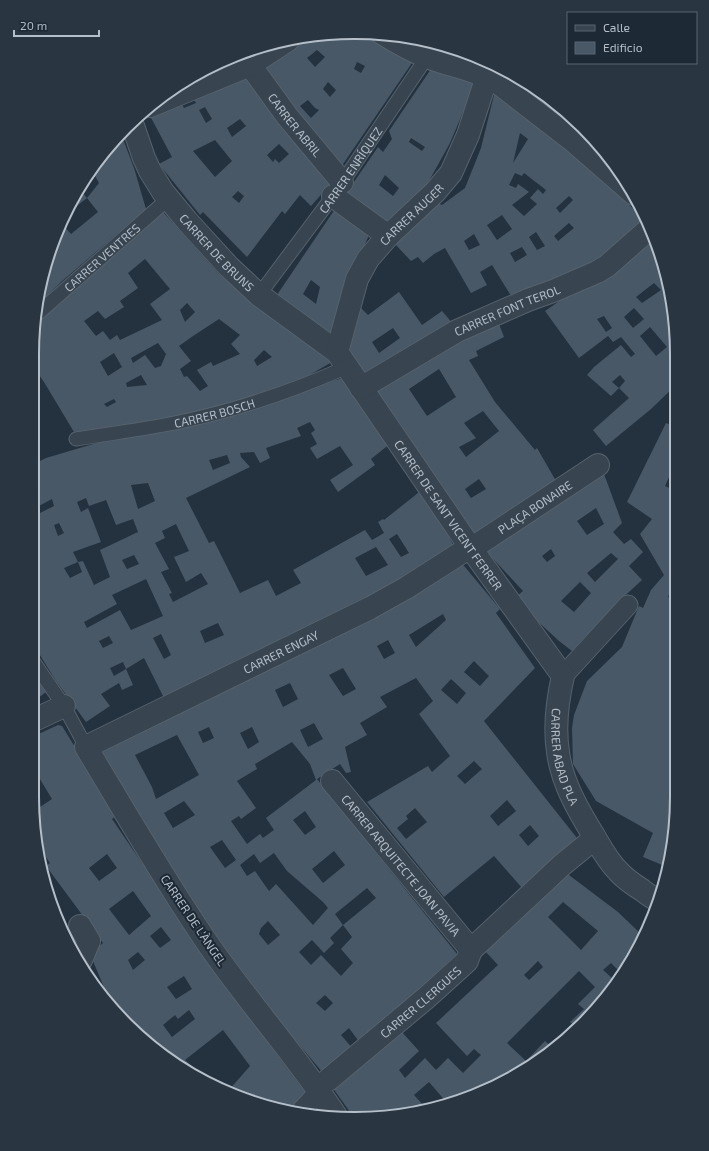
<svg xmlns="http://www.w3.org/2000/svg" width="709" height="1151" font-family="'Exo 2',sans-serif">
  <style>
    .building { fill: #485866; fill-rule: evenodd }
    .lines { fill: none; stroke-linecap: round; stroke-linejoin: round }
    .service-casing { stroke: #56626d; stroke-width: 15 }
    .pedestrian-casing { stroke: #56626d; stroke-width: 21 }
    .minor-casing { stroke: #56626d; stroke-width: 24 }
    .service { stroke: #38444f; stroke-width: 13 }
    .pedestrian { stroke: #38444f; stroke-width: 19 }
    .minor { stroke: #38444f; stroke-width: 22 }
    .labels { text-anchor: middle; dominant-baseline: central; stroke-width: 4; stroke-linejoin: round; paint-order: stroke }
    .street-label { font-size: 12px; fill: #b4bfca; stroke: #1d2935 }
    .rim { fill: none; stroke: #b4bfca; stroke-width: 2 }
  </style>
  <rect width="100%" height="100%" fill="#243240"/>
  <!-- building -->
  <path class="building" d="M368,33L414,60L339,170L259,70L282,52L309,35ZM317,50L325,57L315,67L307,58ZM357,62L365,66L361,73L354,69ZM328,82L336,90L330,97L323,89ZM308,100L315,108L319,110L311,118L300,106Z
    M407,38L434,42L431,48Z
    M269,45L172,91L193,75L251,49Z
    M454,49L488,62V63L474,59L454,50Z
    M492,64L497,65L551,99L597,142L609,159L546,105Z
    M433,66L474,82L469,98L450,143L424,190L385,227L345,195L378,147L383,152L392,139L389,131ZM411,138L425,147L422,151L409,142ZM385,175L399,188L393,196L379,185Z
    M247,73L334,180L311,206L300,195L285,214L282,211L247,257L203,212L200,215L159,164L172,157L149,114L180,101L184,108L196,103L192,96ZM205,107L212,119L206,123L199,110ZM240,119L246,126L232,137L227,128ZM215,140L232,161L215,177L193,151ZM279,144L289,154L279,163L275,159L273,162L267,155ZM238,191L244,196L239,203L232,197Z
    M495,91L538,124L608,186L645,219L646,223L603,259L513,299L492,265L480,272L487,285L471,293L445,248L434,254L423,263L418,257L411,261L394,243L436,202L442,205L465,188L481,148ZM520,133L528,139L513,163ZM515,173L522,176L524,173L546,190L543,194L538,189L530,198L537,204L524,216L512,205L529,192L518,184L516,188L509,185ZM569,196L573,200L560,213L556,208ZM502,215L512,229L497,240L487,225ZM569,223L574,228L558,241L554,236ZM536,232L545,246L537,250L529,237ZM474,234L480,245L469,250L464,241ZM522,247L527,255L515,262L510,253Z
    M121,134L134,168L146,209L61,282L36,307L56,231L61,223L71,234L98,212L87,198L99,183L93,172L90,174L99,158Z
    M80,190L87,198L69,212L71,213L63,220Z
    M335,209L371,230L344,295L335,339L277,295ZM311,280L320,287L316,304L303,294Z
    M163,212L219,274L249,300L332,359V362L292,385L179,417L74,432L44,382L34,368L35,323L114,253ZM145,259L170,289L150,304L162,320L120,340L117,335L110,340L103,331L96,336L84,321L98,311L105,319L124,307L120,301L138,288L128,273ZM187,303L195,312L185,322L180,310ZM219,319L240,335L231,344L240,354L213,366L211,362L197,370L208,386L200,391L187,376L184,377L180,369L191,361L179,346L193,336ZM158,343L166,354L161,366L155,368L145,355L133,363L131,358ZM264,350L272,357L257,366L254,360ZM114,353L122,367L108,376L100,362ZM141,375L147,385L127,387L126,383ZM114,399L116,402L107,407L104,404Z
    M652,237L666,271L670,295L667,298L671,303L674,319L671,322L675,326L676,333V385L651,409L606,446L593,430L629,398L619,388L625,381L620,375L612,382L619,388L611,396L587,375L594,367L621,345L631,357L635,354L621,337L613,342L608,336L579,358L545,311ZM654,283L661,290L642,303L636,297ZM634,308L644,319L633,328L624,317ZM604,316L612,328L606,332L597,319ZM650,327L667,347L656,356L640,336Z
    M399,292L422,325L442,311L454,325L367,379L346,346L356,303L368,315ZM393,328L400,338L379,353L372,342Z
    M497,319L504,337L476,351L478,356L469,360L495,402L535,450L537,448L556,481L535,493L476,536L373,388ZM439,369L456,397L427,416L409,389ZM483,411L499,431L466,457L459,447L476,438L464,423ZM479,479L486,489L471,498L465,489Z
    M342,378L391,443L371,459L375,465L338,492L330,480L353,465L340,446L317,459L310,448L317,444L311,433L315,430L310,422L297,428L301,436L266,448L270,458L260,463L254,452L240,453L241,457L250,467L186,498L209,543L214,541L240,593L268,580L276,596L301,583L293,570L365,530L372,540L384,533L378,522L383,519L384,520L423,489L455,548L400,583L166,702L144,658L126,669L133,685L122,690L119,683L101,694L110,706L86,722L56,681L33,644L34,464L46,458L100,442L314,387ZM227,455L230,463L213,470L209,460ZM148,483L155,501L138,509L131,485ZM86,498L89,506L106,500L116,525L133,519L138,532L100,550L110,577L94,585L83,561L78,562L82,572L70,578L64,568L78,562L73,552L101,542L88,508L81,512L77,502ZM52,499L54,506L40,513L37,507ZM59,523L64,533L58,536L54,525ZM176,524L189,551L174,557L186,582L201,573L208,584L173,602L169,594L172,593L161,572L169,569L155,543L165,538L162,531ZM397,534L409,553L401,557L389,539ZM376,547L388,565L366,576L355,558ZM134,555L139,564L127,569L122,560ZM146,579L163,616L131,630L120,610L87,628L84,622L117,604L112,595ZM218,623L224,635L205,643L200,631ZM161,634L171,655L164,659L153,638ZM109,636L113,643L103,648L99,641ZM123,662L126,669L114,676L110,668Z
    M666,423L676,427V478L670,475L665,486L676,491L675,581L672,586L668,597L675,601L674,838L667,867L643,857L653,833L596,801L573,764L572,728L574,715L587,681L622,647L639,606L643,608L651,590L664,575L640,534L652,519L627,502Z
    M604,474L622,523L613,532L624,544L631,539L643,552L629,566L642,580L616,604L572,651L559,641L534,618L516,597L523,591L485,550ZM596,508L604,524L587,535L577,521ZM551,549L555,556L547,562L542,556ZM611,553L618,559L595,582L587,573ZM580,582L591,593L574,612L561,601Z
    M460,561L500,609L496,613L535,668L484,721L577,838L523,889L494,856L444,897L367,802L428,766L432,772L450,756L419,714L433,701L416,678L380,697L387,707L360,723L367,735L345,747L351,772L346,773L340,764L317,779L457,954L360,1043L349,1028L341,1035L353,1049L324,1074L267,1007L216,938L165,861L98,750ZM443,614L446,620L416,647L409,635ZM388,640L395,653L384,659L377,646ZM474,661L489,676L480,686L464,672ZM343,668L356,689L343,696L329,675ZM451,679L466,693L457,704L441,690ZM290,683L298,699L283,707L275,690ZM314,723L323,739L308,747L300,730ZM209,727L214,738L203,743L198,732ZM252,727L259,742L248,749L240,733ZM177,735L199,775L156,799L152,787L135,755ZM292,742L310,764L316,780L266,818L274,830L263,838L260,834L247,844L231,821L239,816L241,819L256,808L237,781L257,769L255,764ZM474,761L482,769L465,784L457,776ZM507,800L516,811L498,826L490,816ZM184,801L195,815L173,828L164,813ZM415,808L427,822L406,839L397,828L408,819L406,816ZM305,811L316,827L305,835L293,820ZM530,825L539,836L528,846L519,835ZM222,840L236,860L225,868L210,847ZM334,851L345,865L323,883L312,869ZM274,853L287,871L323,902L328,908L313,925L276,884L269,891L255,871L247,876L240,865L254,854L260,863ZM367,888L376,898L343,925L352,937L341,949L353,963L341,976L321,955L311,965L299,952L312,940L324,953L334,943L330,938L343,925L335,914ZM268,921L280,935L268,945L259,934L261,928ZM325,995L333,1003L325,1011L316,1003Z
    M33,674L46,692L33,702Z
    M58,725L62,726L117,815L112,819L230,992L307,1095L295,1109L251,1102L229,1090L250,1066L223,1030L185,1060L203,1076L158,1052L112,1006L90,954L103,943L46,866L50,863L41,850L33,801L37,809L52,799L32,766V737ZM107,854L117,868L99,881L89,868ZM133,891L151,916L129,935L109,909ZM161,927L171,940L160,948L150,936ZM138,952L145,960L133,970L128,960ZM184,976L192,989L176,999L167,987ZM189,1010L195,1019L172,1037L163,1025L175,1015L178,1019Z
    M565,872L618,912L643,936L610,993L575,1026L570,1022L584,1009L578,1004L595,987L579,971L507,1043L526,1061L545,1041L552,1047L534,1065L528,1068L527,1066L524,1070L458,1102L448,1104L429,1082L414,1095L425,1107L355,1119L330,1084L401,1031L419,1051L399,1070L405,1078L425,1058L436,1070L448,1058L463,1073L481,1055L474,1049L467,1056L436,1023L498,965L484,950ZM563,902L598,931L581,950L548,917ZM538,961L543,967L529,980L524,975ZM611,963L619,971L612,978L603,970Z"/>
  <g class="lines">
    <defs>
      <g id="service">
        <path id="s1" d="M259,295L333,196L427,57L436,50L440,44"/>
        <path id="s2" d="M35,316L168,199"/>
        <path id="s3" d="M76,439C112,433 149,429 184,421C240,409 295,390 347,367"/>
        <path d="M33,661L64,706L86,747"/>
      </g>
      <path id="pedestrian" d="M563,676L628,605
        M302,1110L316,1095V1085"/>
      <g id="minor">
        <path d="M383,34C396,42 411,51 427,57C450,66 475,69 497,82L572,140L634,194"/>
        <path id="s4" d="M250,65L287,116L342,182"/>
        <path d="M150,106L250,65L288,40"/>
        <path id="s5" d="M132,123L144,158L150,171L163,192L187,221L228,266L259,295L337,352L470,547L563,676C557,702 554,726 558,752C562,783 578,810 594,836C601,848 608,861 618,871C625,879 634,885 642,890C647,894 652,898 658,900"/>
        <path d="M333,196L388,236"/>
        <path id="s6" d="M337,352L357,279L368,259L388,236L435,192L451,173L468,135L487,76"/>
        <path id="s7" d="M361,388L457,331L528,300L553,291L597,272L607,266L649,229"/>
        <path d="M32,721L64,706"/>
        <path id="s8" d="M332,781L471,950"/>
        <path d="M80,926L89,941L81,960"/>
        <path id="s9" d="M328,1080L426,998L467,961L471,950L562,865L595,838"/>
        <path id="s10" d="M336,1116C296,1055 247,1001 206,941C163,878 125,812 86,747L370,608L406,588L470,547L480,543L598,465"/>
      </g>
    </defs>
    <!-- service casing -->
    <use href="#service" class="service-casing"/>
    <!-- pedestrian casing -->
    <use href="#pedestrian" class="pedestrian-casing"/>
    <!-- minor casing -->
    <use href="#minor" class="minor-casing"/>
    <!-- service -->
    <use href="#service" class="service"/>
    <!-- pedestrian -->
    <use href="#pedestrian" class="pedestrian"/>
    <!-- minor -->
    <use href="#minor" class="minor"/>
  </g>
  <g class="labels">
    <!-- street labels -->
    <g class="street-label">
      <text stroke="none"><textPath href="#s4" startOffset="75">CARRER ABRIL</textPath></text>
      <text stroke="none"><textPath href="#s1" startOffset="155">CARRER ENRÍQUEZ</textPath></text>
      <text stroke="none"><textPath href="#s6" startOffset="161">CARRER AUGER</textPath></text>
      <text stroke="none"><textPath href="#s5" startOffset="157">CARRER DE BRUNS</textPath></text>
      <text stroke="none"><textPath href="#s2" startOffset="89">CARRER VENTRES</textPath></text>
      <text stroke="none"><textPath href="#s7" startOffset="166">CARRER FONT TEROL</textPath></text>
      <text stroke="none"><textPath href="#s3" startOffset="141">CARRER BOSCH</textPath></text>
      <text stroke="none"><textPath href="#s10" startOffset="956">PLAÇA BONAIRE</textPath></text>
      <text stroke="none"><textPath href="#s5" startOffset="511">CARRER DE SANT VICENT FERRER</textPath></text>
      <text stroke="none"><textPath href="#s10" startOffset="663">CARRER ENGAY</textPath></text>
      <text stroke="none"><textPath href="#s5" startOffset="791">CARRER ABAD PLA</textPath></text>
      <text stroke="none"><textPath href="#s8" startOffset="109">CARRER ARQUITECTE JOAN PAVIA</textPath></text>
      <text transform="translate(194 920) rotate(56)">CARRER DE L'ÀNGEL</text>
      <text stroke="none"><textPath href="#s9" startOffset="121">CARRER CLERGUES</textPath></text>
    </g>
  </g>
  <!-- crop -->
  <path d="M0 0H709V1151H0ZM354 39H355A315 315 0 0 1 670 354V797A315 315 0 0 1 355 1112H354A315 315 0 0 1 39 797V354A315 315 0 0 1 354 39Z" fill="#293541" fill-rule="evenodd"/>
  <path class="rim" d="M354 39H355A315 315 0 0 1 670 354V797A315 315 0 0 1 355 1112H354A315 315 0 0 1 39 797V354A315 315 0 0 1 354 39Z"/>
  <!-- legend -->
  <rect x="567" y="12" width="130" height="52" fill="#1d2935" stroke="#596571"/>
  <rect x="575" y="25" width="20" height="6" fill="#38444f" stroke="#596571"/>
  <text x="603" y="32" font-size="12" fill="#b4bfca">Calle</text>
  <rect x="575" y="42" width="20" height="12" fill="#485866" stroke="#596571"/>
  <text x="603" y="52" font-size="12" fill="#b4bfca">Edificio</text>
  <!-- scale -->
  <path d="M14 30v6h85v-6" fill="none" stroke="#b4bfca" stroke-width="2"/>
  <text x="20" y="30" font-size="12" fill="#b4bfca" stroke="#1d2935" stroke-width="3" paint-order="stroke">20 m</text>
</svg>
